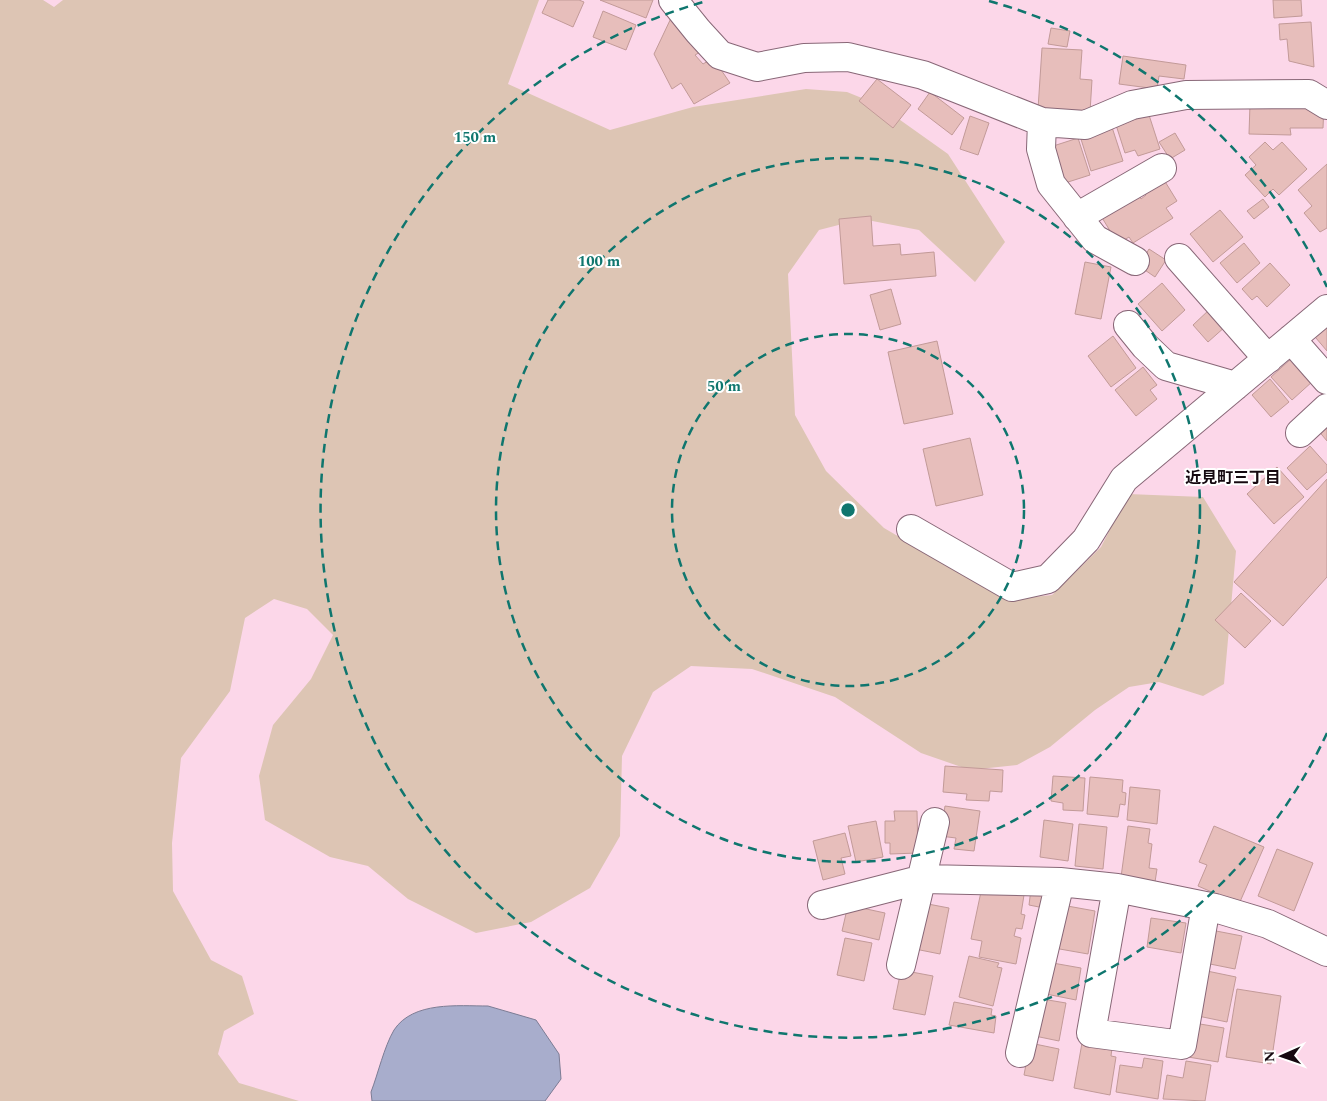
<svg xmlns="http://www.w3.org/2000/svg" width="1327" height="1101" font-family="Spectral,'Noto Sans JP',serif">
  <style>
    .green { fill: #ddc5b4 }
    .water { fill: #a8adcc; stroke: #7c7c94 }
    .building { fill: #e7bebb; stroke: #c29a98 }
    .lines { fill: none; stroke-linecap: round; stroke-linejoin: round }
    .minor-casing { stroke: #886777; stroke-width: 30 }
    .minor { stroke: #fff; stroke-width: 28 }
    .ring { fill: none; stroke: #0f766e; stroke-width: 2.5; stroke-dasharray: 9 6 }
    .labels { text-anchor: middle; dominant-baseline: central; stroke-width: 4; stroke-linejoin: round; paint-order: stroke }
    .neighbourhood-label { font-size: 16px; font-weight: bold; fill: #150910; stroke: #fff }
    .centre { fill: #0f766e; stroke: #fff; stroke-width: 2.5 }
    .ring-label { font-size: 15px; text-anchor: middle; font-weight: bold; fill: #0f766e; stroke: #fff; stroke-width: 4; stroke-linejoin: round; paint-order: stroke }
  </style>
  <rect width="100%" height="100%" fill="#fcd7e9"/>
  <!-- green -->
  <path class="green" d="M0,0H43L54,7L63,0H539L508,84L610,130L693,107L806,89L847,92L879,105L948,154L1005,242L975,282L919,230L862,219L819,230L788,274L795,415L826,471L884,528L1007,600L1052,595L1101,547L1128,494L1203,497L1236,551L1224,684L1203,696L1159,682L1129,687L1095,710L1050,747L1017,765L970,770L921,753L835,697L752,669L691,666L653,692L622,756L620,836L590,888L531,922L476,933L408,899L368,866L330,857L265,820L259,776L273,725L311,679L333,635L307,609L274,599L245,618L230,691L181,758L172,843L173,891L211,960L242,976L254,1014L224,1031L218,1054L239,1083L299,1101H0Z"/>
  <!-- water -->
  <path class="water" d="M488,1006L536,1020L559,1054L561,1079L545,1101H372L371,1092C378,1074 384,1047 394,1030C413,1001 458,1006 488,1006Z"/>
  <!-- building -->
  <path class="building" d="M548,0H579L584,2L573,27L542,13Z
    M600,0H653L646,18Z
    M1273,0H1301L1302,16L1274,18Z
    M603,11L636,25L626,50L593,37Z
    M672,16L702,51L695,55L703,64L713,58L730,83L694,104L681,83L672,89L654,54Z
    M1311,22L1314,67L1289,61L1287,39L1280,40L1279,24Z
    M1051,28L1070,31L1067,47L1048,44Z
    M1042,48L1082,50L1080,79L1092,80L1090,112L1038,109Z
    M1123,56L1186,65L1184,79L1159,76L1157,89L1119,84Z
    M877,79L911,105L893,128L859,101Z
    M930,92L964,118L952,135L918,109Z
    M1250,104L1324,105L1323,128H1290L1291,135L1249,134Z
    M1149,115L1160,149L1138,156L1135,150L1125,153L1116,125Z
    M970,116L989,123L978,155L960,149Z
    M1110,121L1123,161L1091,171L1080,136Z
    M1175,133L1185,150L1170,159L1159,142Z
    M1078,138L1090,175L1065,183L1061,171L1044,149Z
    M1265,142L1273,150L1282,142L1307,169L1279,195L1273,189L1265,197L1245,175L1256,165L1249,157Z
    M1327,164V228L1320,232L1304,213L1312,206L1298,190Z
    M1161,175L1177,201L1166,208L1173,218L1133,243L1129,237L1118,244L1101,216L1138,193L1141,199L1146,195L1141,187Z
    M1263,199L1269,207L1254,219L1247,211Z
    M1220,210L1243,237L1213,262L1190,234Z
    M871,216L873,246L900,244L901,255L934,252L936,276L844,284L839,219Z
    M1244,243L1260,263L1237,283L1220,263Z
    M1149,249L1166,260L1155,277L1139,266Z
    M1085,262L1111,267L1101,319L1075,314Z
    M1270,263L1290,285L1267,307L1257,296L1252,300L1242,289Z
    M1162,283L1185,310L1162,331L1138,304Z
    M891,289L901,324L880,330L870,295Z
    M1210,309L1226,326L1208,342L1193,325Z
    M1327,316V351L1310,331Z
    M1113,336L1136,368L1111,387L1088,356Z
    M937,341L953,414L904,424L888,352Z
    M1292,358L1313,381L1292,400L1271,377Z
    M1143,367L1157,385L1150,390L1157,399L1136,416L1115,390Z
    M1270,379L1289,402L1271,417L1252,395Z
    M1327,420V441L1317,429Z
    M970,438L983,495L936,506L923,449Z
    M1310,446L1327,465V472L1307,490L1287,468Z
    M1277,467L1304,497L1274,524L1247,494Z
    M1327,479V577L1283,626L1234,582Z
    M1241,593L1271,621L1245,648L1215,620Z
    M945,766L1003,770L1002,792L990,791L989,801L966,800L967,794L943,792Z
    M1053,776L1085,778L1083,811L1063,810V803L1051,801Z
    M1090,777L1123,780L1122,792L1126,793L1125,805L1120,804L1118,817L1087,814Z
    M1130,787L1160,790L1157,824L1127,820Z
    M945,806L980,811L974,851L954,849L956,838L940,836Z
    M894,811H917L918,853L890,854V843H885V821H895Z
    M1044,820L1073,824L1068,861L1040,857Z
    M876,821L883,857L856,862L848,826Z
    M1079,824L1107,827L1103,869L1075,866Z
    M1128,826L1150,829L1148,843L1152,844L1149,868L1157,869L1155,882L1121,877Z
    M1214,826L1264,847L1239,904L1198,886L1207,865L1199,862Z
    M845,833L851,856L841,858L845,874L823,880L813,841Z
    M1277,849L1313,863L1294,911L1258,896Z
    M982,887L1024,895L1021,914L1025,915L1022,929L1016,928L1014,936L1021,938L1016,964L979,957L982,941L971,939Z
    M1031,889L1052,893L1049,909L1029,905Z
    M928,904L949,908L940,954L910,948Z
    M848,905L885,913L879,940L842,931Z
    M1062,905L1095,911L1088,954L1054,948Z
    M1151,918L1186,923L1181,953L1147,947Z
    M1211,930L1242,936L1235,969L1205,963Z
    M845,938L872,943L864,981L837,975Z
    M969,956L999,963L997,967L1002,968L993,1006L959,997Z
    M1047,962L1081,968L1076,1000L1041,993Z
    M901,970L933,976L925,1015L893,1009Z
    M1207,971L1236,977L1227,1022L1198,1016Z
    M1237,989L1281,996L1271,1064L1226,1057Z
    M1036,998L1066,1003L1059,1041L1030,1035Z
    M954,1002L992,1009L991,1015L996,1016L994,1033L949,1025Z
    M1194,1023L1224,1028L1218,1062L1188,1057Z
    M1030,1043L1059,1049L1053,1081L1024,1075Z
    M1082,1043L1112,1048L1111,1056L1116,1057L1110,1095L1074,1088Z
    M1144,1058L1163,1061L1158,1099L1116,1092L1120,1065L1142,1068Z
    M1186,1061L1211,1065L1205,1101L1163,1099L1167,1075L1183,1078Z"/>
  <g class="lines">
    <defs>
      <path id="minor" d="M673,0L698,31L720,55L757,67L804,58L848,57L923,75L1042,122L1085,125L1132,105L1186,95L1309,94L1327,105
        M1042,122L1041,149L1051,184L1095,239L1135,261
        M1077,217L1162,168
        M1179,258L1268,359
        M1128,325L1145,346L1166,366L1235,386
        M1291,339L1327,380
        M1300,433L1327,408
        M911,529L1012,587L1048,579L1086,540L1124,479L1327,309
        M1117,888L1091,1033L1182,1045L1206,906
        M822,905L923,879L1060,882L1117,888L1215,908L1268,924L1327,952
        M901,965L935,822
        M1020,1053L1060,882"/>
    </defs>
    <!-- minor casing -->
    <use href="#minor" class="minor-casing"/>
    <!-- minor -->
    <use href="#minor" class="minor"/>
  </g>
  <!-- distance rings -->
  <g class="ring">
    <circle cx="848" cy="510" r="176"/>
    <circle cx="848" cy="510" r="352"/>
    <path d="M1327 733A528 528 0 1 1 707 1M989 1A528 528 0 0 1 1327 287"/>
  </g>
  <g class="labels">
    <!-- neighbourhood labels -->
    <g class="neighbourhood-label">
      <text x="1233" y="478">近見町三丁目</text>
    </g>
  </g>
  <circle cx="848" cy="510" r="8" class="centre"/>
  <g class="ring-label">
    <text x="475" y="142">150 m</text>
    <text x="599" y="266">100 m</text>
    <text x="724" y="391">50 m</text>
  </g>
  <!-- north arrow -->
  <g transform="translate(1282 1056) rotate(268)" stroke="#ffffff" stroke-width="4" paint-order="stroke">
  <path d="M0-4L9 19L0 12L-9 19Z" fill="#150910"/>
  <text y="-8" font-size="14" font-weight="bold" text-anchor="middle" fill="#150910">N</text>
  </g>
</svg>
